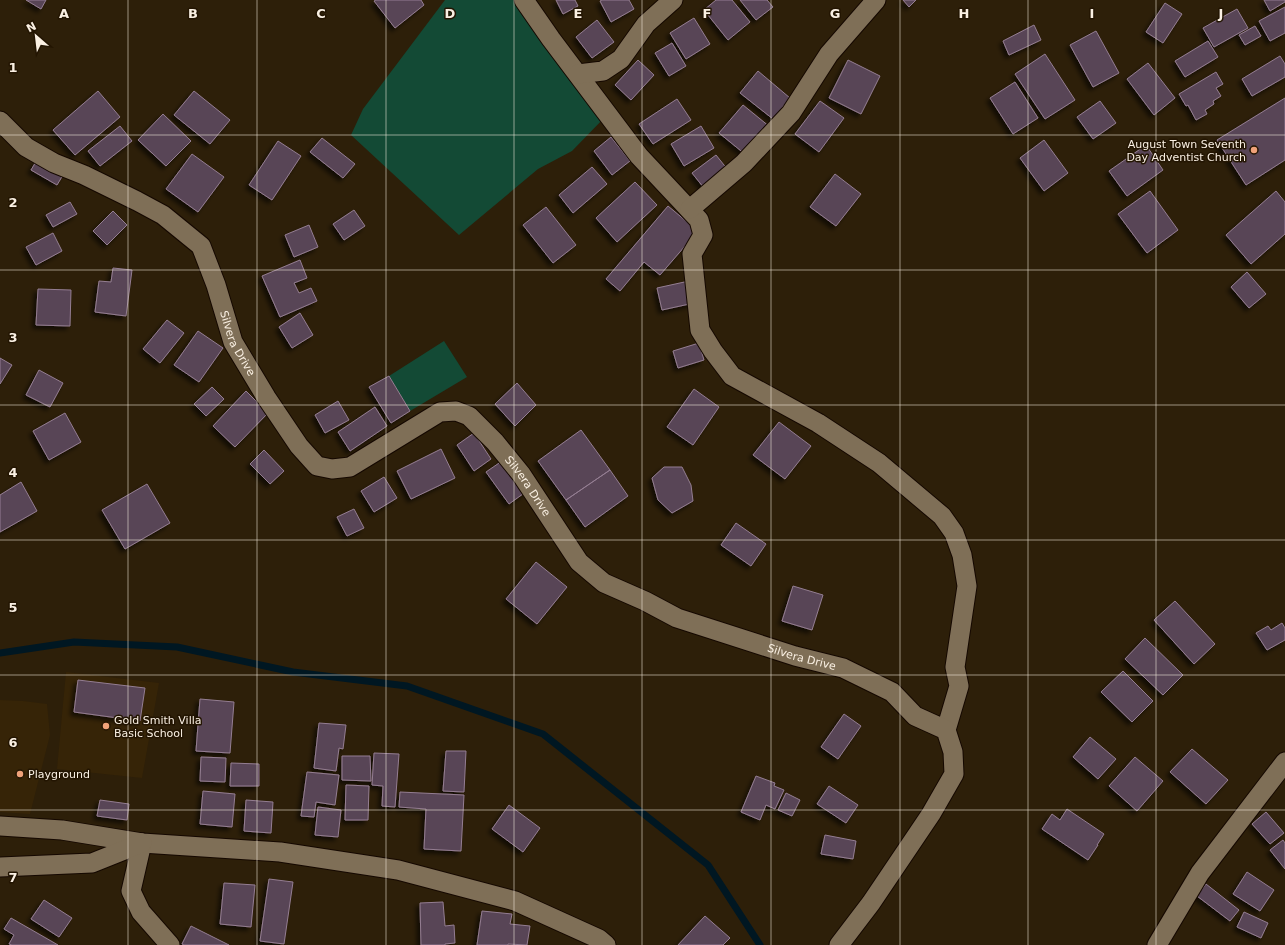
<svg xmlns="http://www.w3.org/2000/svg" width="1285" height="945" font-family="'DejaVu Sans',sans-serif">
  <style>
    .built { fill: #362407 }
    .green { fill: #134a35 }
    .lines { fill: none; stroke-linecap: round; stroke-linejoin: round }
    .stream { stroke: #001722; stroke-width: 7 }
    .building { fill: #584456; stroke: #947e92; filter: url(#shadow) }
    .minor-casing { stroke: #150800; stroke-width: 21 }
    .minor { stroke: #7f6f57; stroke-width: 19 }
    .grid { fill: none; stroke: #faf0e3; stroke-width: 1; stroke-opacity: 0.55 }
    .poi-dot { fill: #f0a279; stroke: #231502; stroke-width: 1.5 }
    .labels { text-anchor: middle; dominant-baseline: central; stroke-width: 3; stroke-linejoin: round; paint-order: stroke }
    .poi-label { font-size: 11px; fill: #faf0e3; stroke: #231502; text-anchor: start }
    .street-label { font-size: 11px; fill: #faf0e3; stroke: #231502 }
    .grid-label { font-size: 13px; text-anchor: middle; font-weight: bold; fill: #faf0e3; stroke: #231502; stroke-width: 3; stroke-linejoin: round; paint-order: stroke }
  </style>
  <defs>
    <filter id="shadow"><feDropShadow dx="-3.5" dy="3.5" stdDeviation="2" flood-color="#0009"/></filter>
  </defs>
  <rect width="100%" height="100%" fill="#2d1f09"/>
  <!-- built -->
  <path class="built" d="M66,672L159,683L142,778L57,769Z
    M0,700L23,701L47,704L50,735L30,814L0,812Z"/>
  <!-- green -->
  <path class="green" d="M445,0H521L606,116L572,151L538,169L459,235L351,135L363,109Z
    M444,341L467,377L410,411L389,376Z"/>
  <g class="lines">
    <!-- stream -->
    <path class="stream" d="M0,653L74,642L177,647L293,672L407,686L543,734L708,865L760,945"/>
  </g>
  <!-- building -->
  <path class="building" d="M26,0H46L41,9Z
    M376,0H421L424,5L395,28L374,1Z
    M556,0H575L578,6L563,14Z
    M602,0H629L634,9L611,22L600,1Z
    M716,0H732L750,22L728,40L704,10Z
    M740,0H767L773,7L756,20Z
    M903,0H916L909,7Z
    M1264,0H1285V2L1270,11Z
    M1165,3L1182,14L1163,43L1146,32Z
    M1285,7V33L1270,41L1259,21Z
    M1237,9L1248,28L1214,47L1203,28Z
    M694,18L710,44L686,59L670,33Z
    M597,20L614,42L592,58L576,37Z
    M1034,25L1041,40L1009,55L1003,41Z
    M1255,26L1261,36L1245,45L1239,35Z
    M1096,31L1119,73L1093,87L1070,45Z
    M1208,41L1218,57L1185,77L1175,61Z
    M672,43L686,66L669,76L655,53Z
    M1045,54L1075,100L1045,119L1015,74Z
    M1280,56L1285,64V77L1252,96L1242,79Z
    M638,60L654,75L631,100L615,85Z
    M848,60L880,76L861,114L829,98Z
    M1148,63L1175,98L1154,115L1127,79Z
    M758,71L790,98L773,119L740,93Z
    M1216,72L1223,84L1216,88L1221,96L1213,101L1214,104L1205,110L1207,114L1196,120L1188,105L1186,106L1179,94Z
    M1015,82L1038,118L1013,134L990,98Z
    M98,91L120,117L75,155L53,130Z
    M194,91L230,120L210,144L174,115Z
    M1285,98V160L1246,185L1217,140Z
    M677,99L691,120L653,144L639,124Z
    M820,101L844,118L819,152L795,134Z
    M1100,101L1116,123L1093,139L1077,117Z
    M743,105L770,127L746,155L719,133Z
    M163,114L191,141L166,166L138,140Z
    M120,126L132,141L100,166L88,151Z
    M701,126L714,148L684,166L671,144Z
    M611,137L630,161L612,175L594,151Z
    M322,138L355,164L343,178L310,152Z
    M1044,140L1068,173L1044,191L1020,158Z
    M278,141L301,156L272,200L249,185Z
    M1146,145L1163,170L1127,196L1109,171Z
    M192,154L224,177L198,212L166,189Z
    M716,155L728,170L704,188L692,173Z
    M37,160L63,175L57,185L31,170Z
    M592,167L607,184L573,213L559,195Z
    M835,174L861,194L836,226L810,207Z
    M635,182L657,205L617,242L596,218Z
    M1150,191L1178,230L1147,253L1118,214Z
    M1276,191L1285,202V234L1251,264L1226,235Z
    M70,202L77,214L53,227L46,215Z
    M668,206L698,231L660,275L644,262L620,291L606,279Z
    M546,207L576,245L553,263L523,225Z
    M354,210L365,226L344,240L333,224Z
    M113,211L127,225L107,245L93,231Z
    M309,225L318,247L294,257L285,235Z
    M53,233L62,251L36,265L26,247Z
    M300,260L307,278L294,283L299,293L311,288L317,301L280,317L262,276Z
    M113,268L132,270L126,316L95,312L99,281L111,282Z
    M1247,272L1266,294L1249,308L1231,287Z
    M689,281L694,303L662,310L657,288Z
    M38,289L71,290L70,326L36,325Z
    M300,313L313,335L292,348L279,327Z
    M167,320L184,333L160,363L143,349Z
    M198,331L223,348L199,382L174,365Z
    M699,343L704,360L678,368L673,351Z
    M0,358L12,365L0,384Z
    M39,370L63,383L50,407L26,395Z
    M389,376L410,411L391,423L369,387Z
    M517,383L536,405L515,426L495,404Z
    M212,387L224,399L206,416L194,404Z
    M694,389L719,407L693,445L667,427Z
    M246,391L268,413L235,447L213,426Z
    M338,401L349,420L325,433L315,415Z
    M375,407L387,426L350,451L338,432Z
    M65,413L81,442L49,460L33,431Z
    M779,422L811,446L785,479L753,455Z
    M581,430L610,470L566,500L538,461Z
    M474,433L491,459L474,471L457,445Z
    M441,449L455,478L411,499L397,471Z
    M264,450L284,471L270,484L250,464Z
    M505,459L527,491L509,504L486,472Z
    M664,467H682L691,485L693,501L672,513L658,500L652,478Z
    M610,470L628,496L585,527L566,500Z
    M384,477L397,498L374,512L361,491Z
    M21,482L37,511L0,532V495Z
    M147,484L170,523L125,549L102,510Z
    M354,509L364,528L347,536L337,517Z
    M736,523L766,544L751,566L721,545Z
    M536,562L567,587L537,624L506,599Z
    M793,586L823,595L812,630L782,621Z
    M1175,601L1215,644L1194,664L1154,620Z
    M1282,623L1285,628V640L1267,650L1256,633L1268,626L1271,630Z
    M1145,638L1183,675L1163,695L1125,659Z
    M1123,671L1153,701L1132,722L1101,692Z
    M78,680L145,688L140,721L74,712Z
    M200,699L234,702L230,753L196,751Z
    M844,714L861,726L838,759L821,747Z
    M319,723L346,725L343,749L339,748L336,771L314,768Z
    M1090,737L1116,759L1098,779L1073,757Z
    M1192,749L1228,780L1206,804L1170,772Z
    M446,751H466L464,792L443,791Z
    M374,753L399,754L395,807L382,806L383,786L372,785Z
    M342,756H370L371,781L342,780Z
    M201,757L226,758L225,782L200,781Z
    M1135,757L1163,781L1137,811L1109,786Z
    M231,763L259,764V786H230Z
    M307,772L339,775L335,805L316,802L314,817L301,816Z
    M756,776L775,783L774,786L784,790L775,809L766,805L760,820L741,812Z
    M346,785L369,786L368,820H345Z
    M829,786L858,805L846,823L817,804Z
    M203,791L235,794L232,827L200,824Z
    M400,792L464,795L461,851L424,849L426,809L399,807Z
    M786,793L800,800L792,816L778,810Z
    M100,800L129,804L127,820L97,816Z
    M246,800L273,802L271,833L244,831Z
    M509,805L540,828L523,852L492,829Z
    M318,807L341,810L338,837L315,835Z
    M1067,809L1104,834L1097,845H1098L1088,860L1042,829L1052,814L1060,820Z
    M1266,812L1284,833L1270,844L1252,824Z
    M825,835L856,841L853,859L821,854Z
    M1283,840L1285,843V869L1270,850Z
    M1247,872L1274,890L1260,911L1233,894Z
    M269,879L293,882L284,944L260,941Z
    M224,883L255,885L251,927L220,924Z
    M1206,884L1239,910L1230,921L1197,896Z
    M44,900L72,918L59,937L31,919Z
    M443,902L445,926L454,925L455,943L445,944V945H421L420,903Z
    M482,911L512,914L510,924L530,926L527,945L508,944V945H477Z
    M1244,912L1268,923L1261,938L1237,927Z
    M705,916L730,938L723,945H678Z
    M11,918L58,945H12L9,944L14,935L4,929Z
    M191,926L229,945H184L182,944Z"/>
  <g class="lines">
    <defs>
      <g id="minor">
        <path d="M524,0L551,39L639,156L699,220L703,235L692,254L700,330L713,351L732,376L818,423L879,463L942,516L954,533L962,555L967,586L955,667L959,686L946,730"/>
        <path d="M578,74L603,71L621,59L646,24L673,0"/>
        <path id="s1" d="M0,121L26,147L54,163L84,175L137,201L163,215L201,246L216,285L233,342L266,397L299,446L317,466L332,469L350,467L440,412L456,411L469,416L495,442L521,474L579,562L604,583L645,601L677,618L795,656L843,668L892,692L915,716L946,730L953,752L954,774L931,814L871,903L839,945"/>
        <path d="M690,209L744,163L791,113L829,54L876,0"/>
        <path d="M0,826L62,830L142,843L280,852L398,870L515,901L599,939L606,945"/>
        <path d="M142,843L131,891L141,912L170,945"/>
        <path d="M0,867L92,863L142,843"/>
        <path d="M1157,945L1200,873L1285,762"/>
      </g>
    </defs>
    <!-- minor casing -->
    <use href="#minor" class="minor-casing"/>
    <!-- minor -->
    <use href="#minor" class="minor"/>
  </g>
  <!-- grid -->
  <path class="grid" d="M128,0V945M257,0V945M386,0V945M514,0V945M642,0V945M771,0V945M900,0V945M1028,0V945M1156,0V945M0,135H1285M0,270H1285M0,405H1285M0,540H1285M0,675H1285M0,810H1285"/>
  <!-- markers -->
  <g class="poi-dot">
    <circle cx="1254" cy="150" r="4"/>
    <circle cx="106" cy="726" r="4"/>
    <circle cx="20" cy="774" r="4"/>
  </g>
  <g class="labels">
    <!-- poi labels -->
    <g class="poi-label">
      <text x="1246" y="144" text-anchor="end">August Town Seventh<tspan x="1246" dy="13">Day Adventist Church</tspan></text>
      <text x="114" y="720">Gold Smith Villa<tspan x="114" dy="13">Basic School</tspan></text>
      <text x="28" y="774">Playground</text>
    </g>
    <!-- street labels -->
    <g class="street-label">
      <text stroke="none"><textPath href="#s1" startOffset="343">Silvera Drive</textPath></text>
      <text stroke="none"><textPath href="#s1" startOffset="751">Silvera Drive</textPath></text>
      <text stroke="none"><textPath href="#s1" startOffset="1087">Silvera Drive</textPath></text>
    </g>
  </g>
  <g class="grid-label">
    <text x="64" y="18">A</text>
    <text x="193" y="18">B</text>
    <text x="321" y="18">C</text>
    <text x="450" y="18">D</text>
    <text x="578" y="18">E</text>
    <text x="707" y="18">F</text>
    <text x="835" y="18">G</text>
    <text x="964" y="18">H</text>
    <text x="1092" y="18">I</text>
    <text x="1221" y="18">J</text>
    <text x="13" y="72">1</text>
    <text x="13" y="207">2</text>
    <text x="13" y="342">3</text>
    <text x="13" y="477">4</text>
    <text x="13" y="612">5</text>
    <text x="13" y="747">6</text>
    <text x="13" y="882">7</text>
  </g>
  <!-- north arrow -->
  <g transform="translate(36 36) rotate(332)" stroke="#231502" stroke-width="3" paint-order="stroke">
  <path d="M0-3L7 15L0 10L-7 15Z" fill="#faf0e3"/>
  <text y="-6" font-size="11" font-weight="bold" text-anchor="middle" fill="#faf0e3">N</text>
  </g>
</svg>
